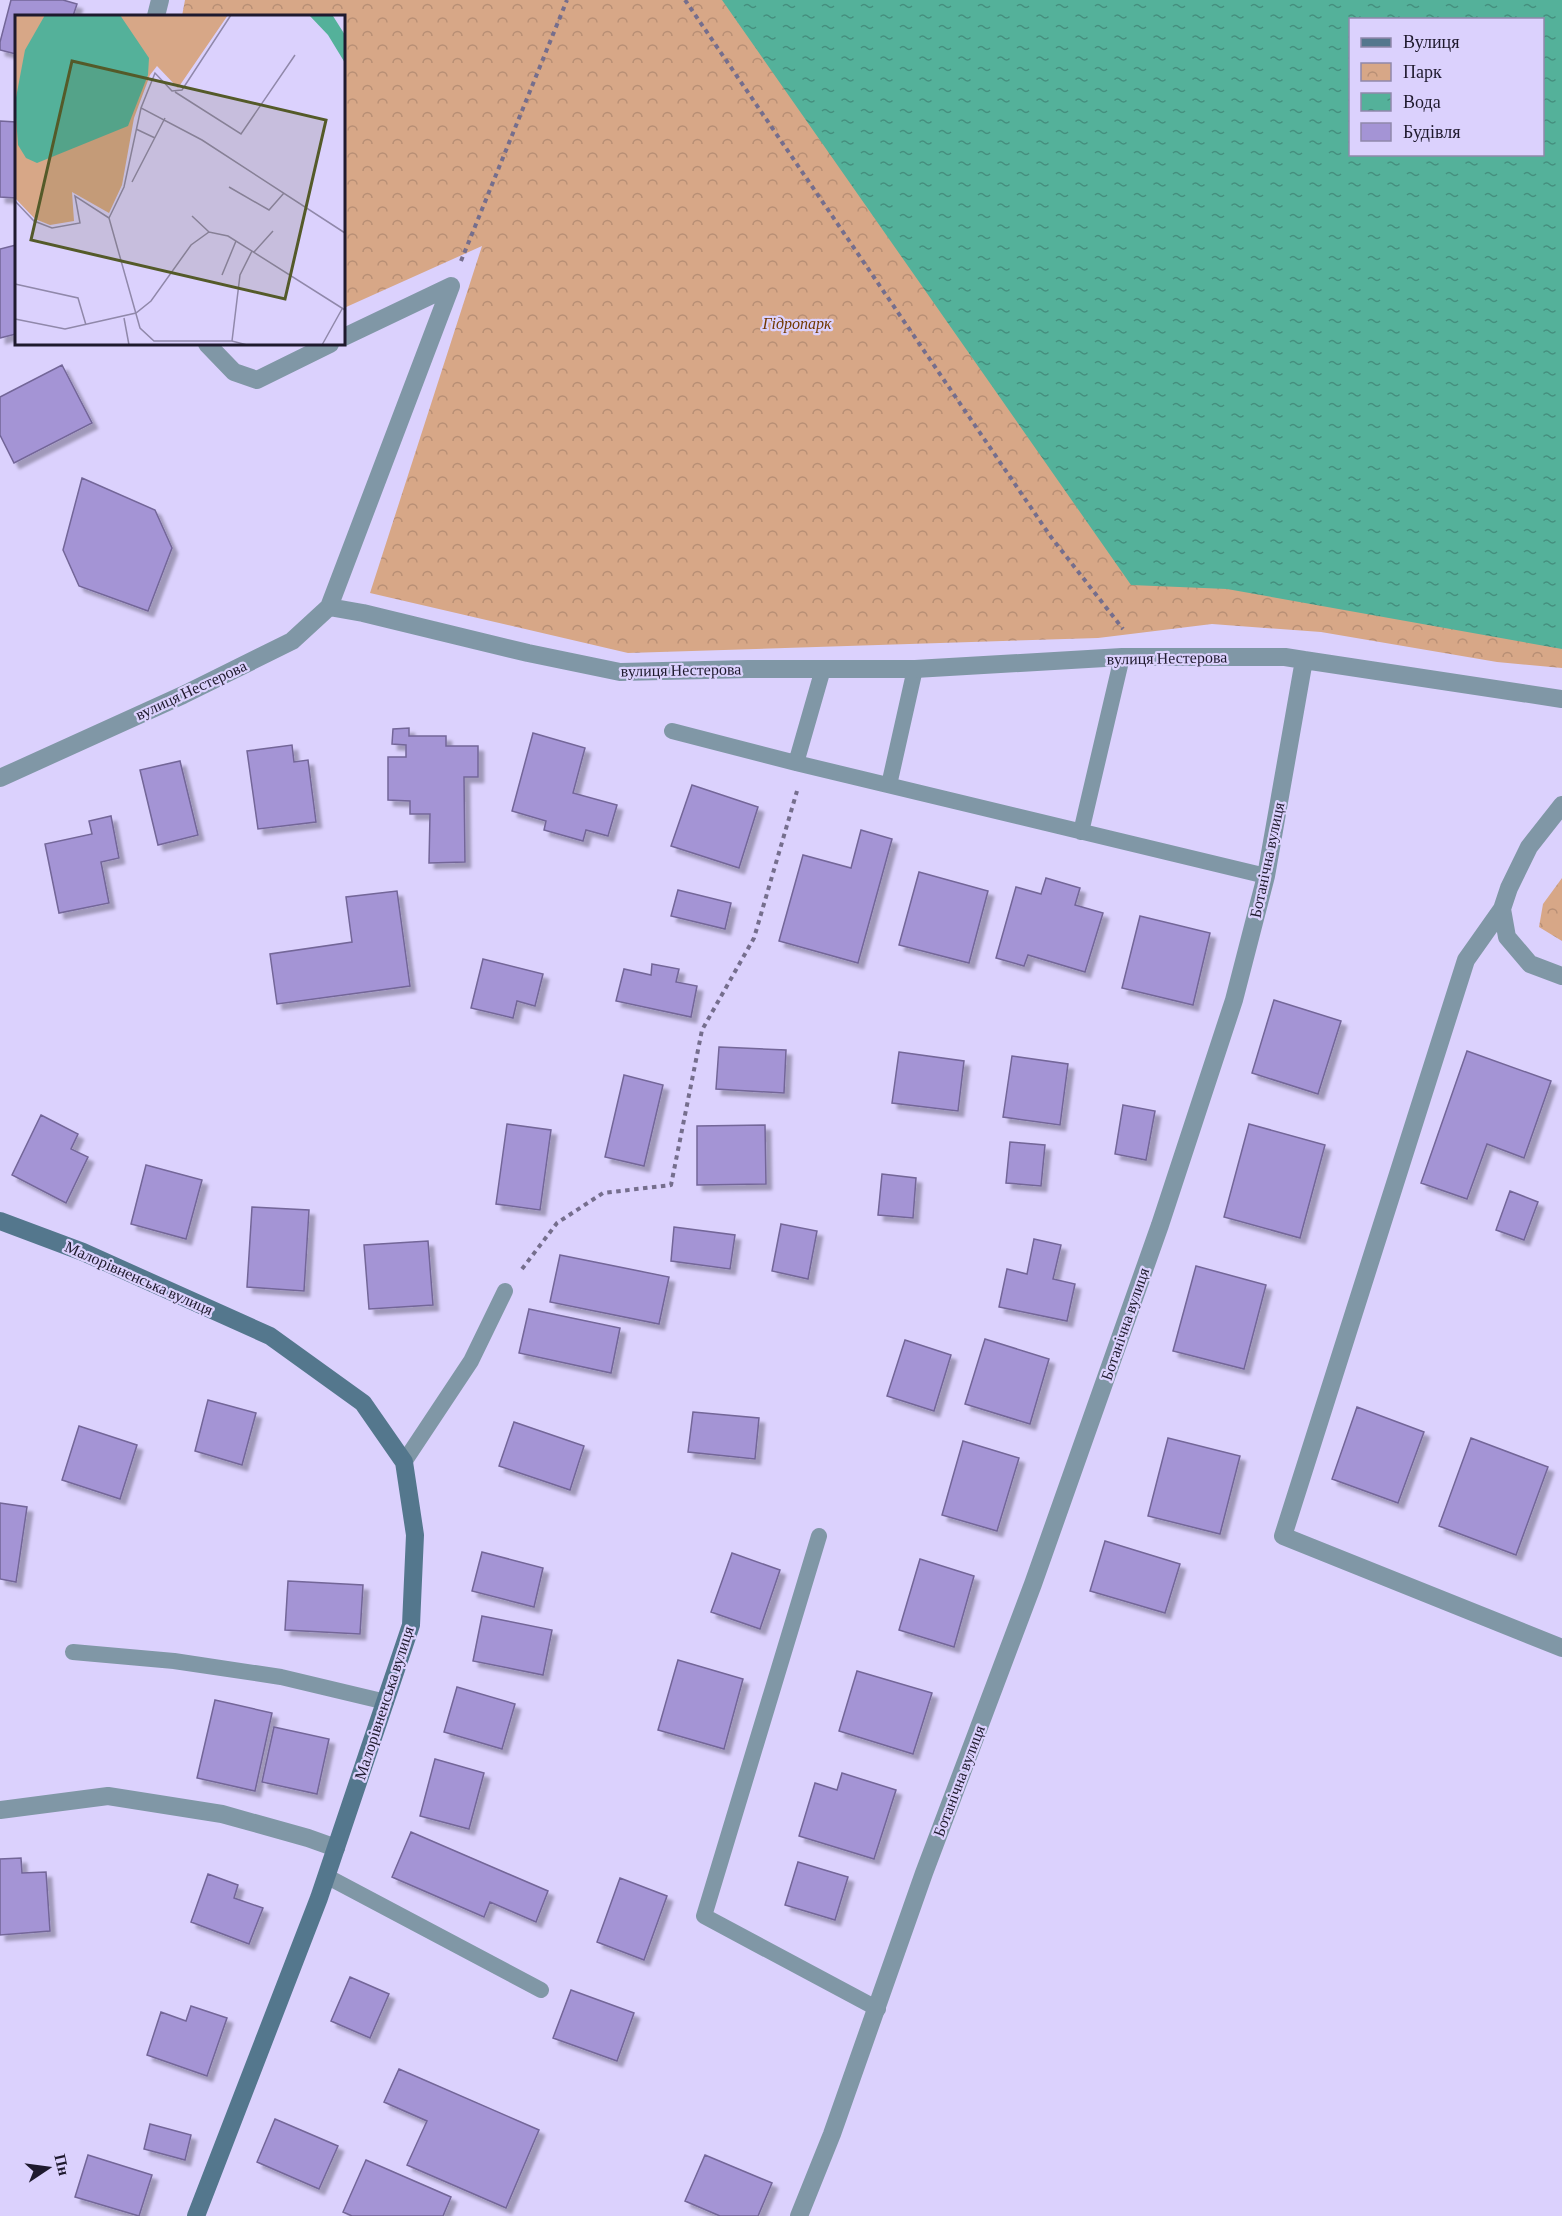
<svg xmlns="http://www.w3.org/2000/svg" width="1562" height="2216" font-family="'Crimson Pro',serif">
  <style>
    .park { fill: url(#park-crowns); fill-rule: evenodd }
    .water { fill: url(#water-ripples); fill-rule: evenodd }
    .building { fill: #a494d5; stroke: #736698; stroke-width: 1.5; filter: url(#shadow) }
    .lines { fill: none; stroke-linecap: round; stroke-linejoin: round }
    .path { stroke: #756e8d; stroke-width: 4; stroke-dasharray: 4.5 4.5; stroke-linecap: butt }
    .lane { stroke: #8097a6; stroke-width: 16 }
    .street { stroke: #8097a6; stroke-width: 18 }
    .secondary { stroke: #54778d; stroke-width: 18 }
    .labels { text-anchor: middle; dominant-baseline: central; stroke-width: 4.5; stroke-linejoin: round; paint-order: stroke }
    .park-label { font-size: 16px; font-style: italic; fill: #713800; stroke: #dbd1fd }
    .street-label { font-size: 16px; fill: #1f1a2e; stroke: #dbd1fd }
    .inset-road { fill: none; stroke: #9088aa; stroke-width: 1.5 }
    .view { fill: #545a29; fill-opacity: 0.15; stroke: #545a29; stroke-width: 3 }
    .inset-edge { fill: none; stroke: #1f1a2e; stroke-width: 3 }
  </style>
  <defs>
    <pattern id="park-crowns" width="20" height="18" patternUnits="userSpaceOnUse" patternTransform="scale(1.5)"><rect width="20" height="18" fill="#d7a787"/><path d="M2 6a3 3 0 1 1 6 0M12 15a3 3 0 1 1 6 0" fill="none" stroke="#b88f75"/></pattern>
    <pattern id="water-ripples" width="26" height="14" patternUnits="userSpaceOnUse" patternTransform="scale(1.5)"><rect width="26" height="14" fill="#54b19a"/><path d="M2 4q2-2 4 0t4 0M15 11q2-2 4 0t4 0" fill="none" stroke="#458f7e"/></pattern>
    <filter id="shadow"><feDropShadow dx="5.5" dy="5.5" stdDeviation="1.5" flood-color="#0004"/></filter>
  </defs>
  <rect width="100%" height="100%" fill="#dbd1fd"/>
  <!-- park -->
  <path class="park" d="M185,0H1562V668L1497,662L1321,632L1212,624L1098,638L628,653L370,593L482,246L344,308V16H182ZM1350,20H1542V154H1350Z
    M1562,878V941L1539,927L1543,904Z"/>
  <!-- water -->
  <path class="water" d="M722,0H1562V649L1227,589L1131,585ZM1350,20H1542V154H1350Z"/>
  <!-- building -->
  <path class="building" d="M11,0H63L77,4L73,16H16V54L0,50V42Z
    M0,121L16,122V198L0,197Z
    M16,245V334L0,338V249Z
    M62,365L92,423L14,463L0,435V397Z
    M82,478L155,510L172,548L148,611L79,586L63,550Z
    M409,728V736H446V746H478V777H464L465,862L429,863L430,814H410V801L388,800V757H406V745L392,744L393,729Z
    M533,733L585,748L573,793L617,805L608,836L586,830L583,841L544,830L546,821L512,811Z
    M292,745L294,762L308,760L316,822L258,829L247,751Z
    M180,761L198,835L158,845L140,770Z
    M692,785L758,807L739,868L671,846Z
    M111,816L119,858L101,862L109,903L59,913L45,844L92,834L89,821Z
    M861,830L892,839L858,963L779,941L803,855L851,868Z
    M919,872L988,891L969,963L899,945Z
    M1046,878L1080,888L1075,905L1103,913L1085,972L1028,955L1024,966L996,958L1016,887L1041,894Z
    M678,890L731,903L725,929L671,916Z
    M397,891L410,986L277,1004L270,954L352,942L346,897Z
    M1140,916L1210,933L1193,1005L1122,988Z
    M483,959L543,974L535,1006L517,1001L513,1018L471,1008Z
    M652,964L679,969L676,982L697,986L691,1017L616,1001L624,969L651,975Z
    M1274,1000L1341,1021L1318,1094L1252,1073Z
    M719,1047L786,1050L784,1093L716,1089Z
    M1467,1051L1551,1081L1524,1158L1487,1144L1467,1199L1421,1183Z
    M899,1052L964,1061L958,1111L892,1103Z
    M1012,1056L1068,1064L1060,1125L1003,1117Z
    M624,1075L663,1085L644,1166L605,1157Z
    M1123,1105L1155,1111L1146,1160L1115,1154Z
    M41,1115L78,1134L71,1149L88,1157L66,1203L12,1175Z
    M507,1124L551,1130L540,1210L496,1204Z
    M1249,1124L1325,1145L1300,1238L1224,1217Z
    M765,1125L766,1184L697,1185V1126Z
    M1010,1142L1045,1145L1041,1186L1006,1183Z
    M146,1165L202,1180L186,1239L131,1224Z
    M882,1174L916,1178L913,1218L878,1215Z
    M1510,1191L1538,1202L1524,1240L1496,1230Z
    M252,1207L309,1210L304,1291L247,1287Z
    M781,1224L817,1231L808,1279L772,1271Z
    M674,1227L735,1235L730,1269L671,1261Z
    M1034,1239L1061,1245L1053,1279L1075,1284L1067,1321L999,1307L1007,1269L1027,1274Z
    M428,1241L433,1305L369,1309L364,1245Z
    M560,1255L669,1277L659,1324L550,1302Z
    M1196,1266L1266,1285L1244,1369L1173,1351Z
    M529,1309L620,1328L611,1373L519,1353Z
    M985,1339L1049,1359L1030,1424L965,1404Z
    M905,1340L951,1355L934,1411L887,1396Z
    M208,1400L256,1413L242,1465L195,1451Z
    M1357,1407L1424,1432L1398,1503L1332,1479Z
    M693,1412L759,1418L755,1459L688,1452Z
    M514,1422L584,1446L570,1490L499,1466Z
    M79,1426L137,1445L120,1499L62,1480Z
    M1168,1438L1240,1456L1220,1534L1148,1516Z
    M1471,1438L1548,1467L1516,1555L1439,1526Z
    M963,1441L1019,1458L997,1531L942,1515Z
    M0,1503L27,1507L16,1582L0,1579Z
    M1105,1541L1180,1564L1165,1613L1090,1591Z
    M482,1552L543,1568L534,1607L472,1591Z
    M732,1553L780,1570L760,1629L711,1612Z
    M920,1559L974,1576L954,1647L899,1630Z
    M288,1581L363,1585L360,1634L285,1630Z
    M482,1616L552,1630L543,1675L473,1661Z
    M678,1660L743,1679L724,1749L658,1730Z
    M857,1671L932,1693L913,1754L839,1731Z
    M457,1687L515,1704L502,1749L444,1732Z
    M215,1700L272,1713L255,1791L197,1778Z
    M274,1727L329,1739L317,1794L262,1782Z
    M435,1759L484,1773L469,1829L420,1816Z
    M842,1773L896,1790L874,1859L799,1836L815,1783L837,1790Z
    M411,1832L548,1891L536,1922L490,1902L484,1917L392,1877Z
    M21,1858L22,1873L46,1872L50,1931L0,1935V1859Z
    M798,1862L848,1877L835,1920L785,1905Z
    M208,1874L238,1885L234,1898L263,1908L249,1944L191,1922Z
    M620,1878L667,1896L644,1960L597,1942Z
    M350,1977L389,1994L370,2038L331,2021Z
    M571,1990L634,2013L617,2061L553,2038Z
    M191,2006L227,2018L207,2076L147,2055L161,2012L186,2021Z
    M399,2069L539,2130L506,2208L407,2165L427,2121L384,2102Z
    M275,2119L338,2146L319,2189L257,2162Z
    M150,2124L191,2135L185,2160L144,2149Z
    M88,2155L152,2175L139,2216L75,2197Z
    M705,2155L772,2183L758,2216H720L685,2201Z
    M366,2160L451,2197L443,2216H352L343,2212Z"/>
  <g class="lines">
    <!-- path -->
    <path class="path" d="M685,0L1051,537L1123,629
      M461,261L567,0
      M522,1269L557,1223L603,1193L671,1185L702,1030L754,938L797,791"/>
    <!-- lane -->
    <path class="lane" d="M672,731L796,763L1266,876
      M796,763L823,669
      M889,785L915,669
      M1081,832L1122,657
      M404,1462L471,1361L505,1291
      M819,1536L704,1916L878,2009
      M73,1652L174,1661L281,1677L386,1702
      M326,1876L541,1990"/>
    <!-- street -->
    <path class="street" d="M156,16L160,0
      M207,344L234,372L257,380L330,344
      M329,607L451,286L344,337
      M0,778L183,695L292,641L329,607L363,613L528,653L620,672L748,669H915L1122,657H1285L1304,660
      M1562,805L1529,847L1509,888L1502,909L1507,937L1530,964L1562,976
      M1502,909L1466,960L1283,1536L1562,1648
      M0,1810L108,1796L222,1814L308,1838L336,1848
      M799,2216L832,2134L924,1873L1033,1584L1160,1225L1234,1000L1266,876L1304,660L1562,699"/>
    <!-- secondary -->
    <path class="secondary" d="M0,1221L83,1252L270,1336L363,1403L404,1462L415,1535L411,1625L319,1898L196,2216"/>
  </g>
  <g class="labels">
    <!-- park labels -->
    <g class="park-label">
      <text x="797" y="323">Гідропарк</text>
    </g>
    <!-- street labels -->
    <g class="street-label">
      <text transform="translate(1167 658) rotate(-1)">вулиця Нестерова</text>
      <text transform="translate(681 670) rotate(-1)">вулиця Нестерова</text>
      <text transform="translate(191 690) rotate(-25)">вулиця Нестерова</text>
      <text transform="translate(1267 860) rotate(-78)">Ботанічна вулиця</text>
      <text transform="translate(139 1278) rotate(24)">Малорівненська вулиця</text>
      <text transform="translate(1125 1324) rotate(-71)">Ботанічна вулиця</text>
      <text transform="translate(384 1703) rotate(-72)">Малорівненська вулиця</text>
      <text transform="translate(959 1781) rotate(-69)">Ботанічна вулиця</text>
    </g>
  </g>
  <!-- overview -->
  <g transform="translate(15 15)">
    <rect width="330" height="330" fill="#dbd1fd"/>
    <path d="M0,0H213L163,73L142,51L135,60L119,103L107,170L94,198L57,177L59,206L35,210L20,204L0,183Z" fill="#d7a787"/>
    <path d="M30,0H105L134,43L133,60L113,111L22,148L11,143L3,130L0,88L10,35ZM294,0L318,1L330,20V48L313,20Z" fill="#54b19a"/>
    <path class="inset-road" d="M216,0L167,75L157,76L140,58L126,93L187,125L330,218M160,77L226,119L280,40M126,93L109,172L94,203L125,313L139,326H217L232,330M121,114L140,123M117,167L150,103M214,172L254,195L269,178M0,186L19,206L37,213L65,208L60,181L94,203M177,201L194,217M239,237L258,216M207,260L221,226M0,269L63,283L71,310M109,303L114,330M0,304L50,314L121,298L136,286L176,230L194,217L213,221L330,295M217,326L225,260L237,236M307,330L327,294"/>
    <path class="view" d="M57,46L311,105L270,284L16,225Z"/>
    <rect width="330" height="330" class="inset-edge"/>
  </g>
  <!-- legend -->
  <rect x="1349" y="18" width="195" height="138" fill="#dbd1fd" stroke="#9088aa" stroke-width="1.5"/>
  <rect x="1361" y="38" width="30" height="9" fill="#54778d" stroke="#9088aa" stroke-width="1.5"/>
  <text x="1403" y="48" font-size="18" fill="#1f1a2e">Вулиця</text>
  <rect x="1361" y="63" width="30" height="18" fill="url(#park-crowns)" stroke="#9088aa" stroke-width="1.5"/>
  <text x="1403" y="78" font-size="18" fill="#1f1a2e">Парк</text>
  <rect x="1361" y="93" width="30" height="18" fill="url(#water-ripples)" stroke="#9088aa" stroke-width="1.5"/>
  <text x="1403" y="108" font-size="18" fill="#1f1a2e">Вода</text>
  <rect x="1361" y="123" width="30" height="18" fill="#a494d5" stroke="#9088aa" stroke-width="1.5"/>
  <text x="1403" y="138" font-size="18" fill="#1f1a2e">Будівля</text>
  <!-- north arrow -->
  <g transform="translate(48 2168) rotate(77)" stroke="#dbd1fd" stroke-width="4.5" paint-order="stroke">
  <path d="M0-4.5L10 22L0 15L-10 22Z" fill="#1f1a2e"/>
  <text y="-9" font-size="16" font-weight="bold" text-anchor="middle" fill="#1f1a2e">Пн</text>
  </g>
</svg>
